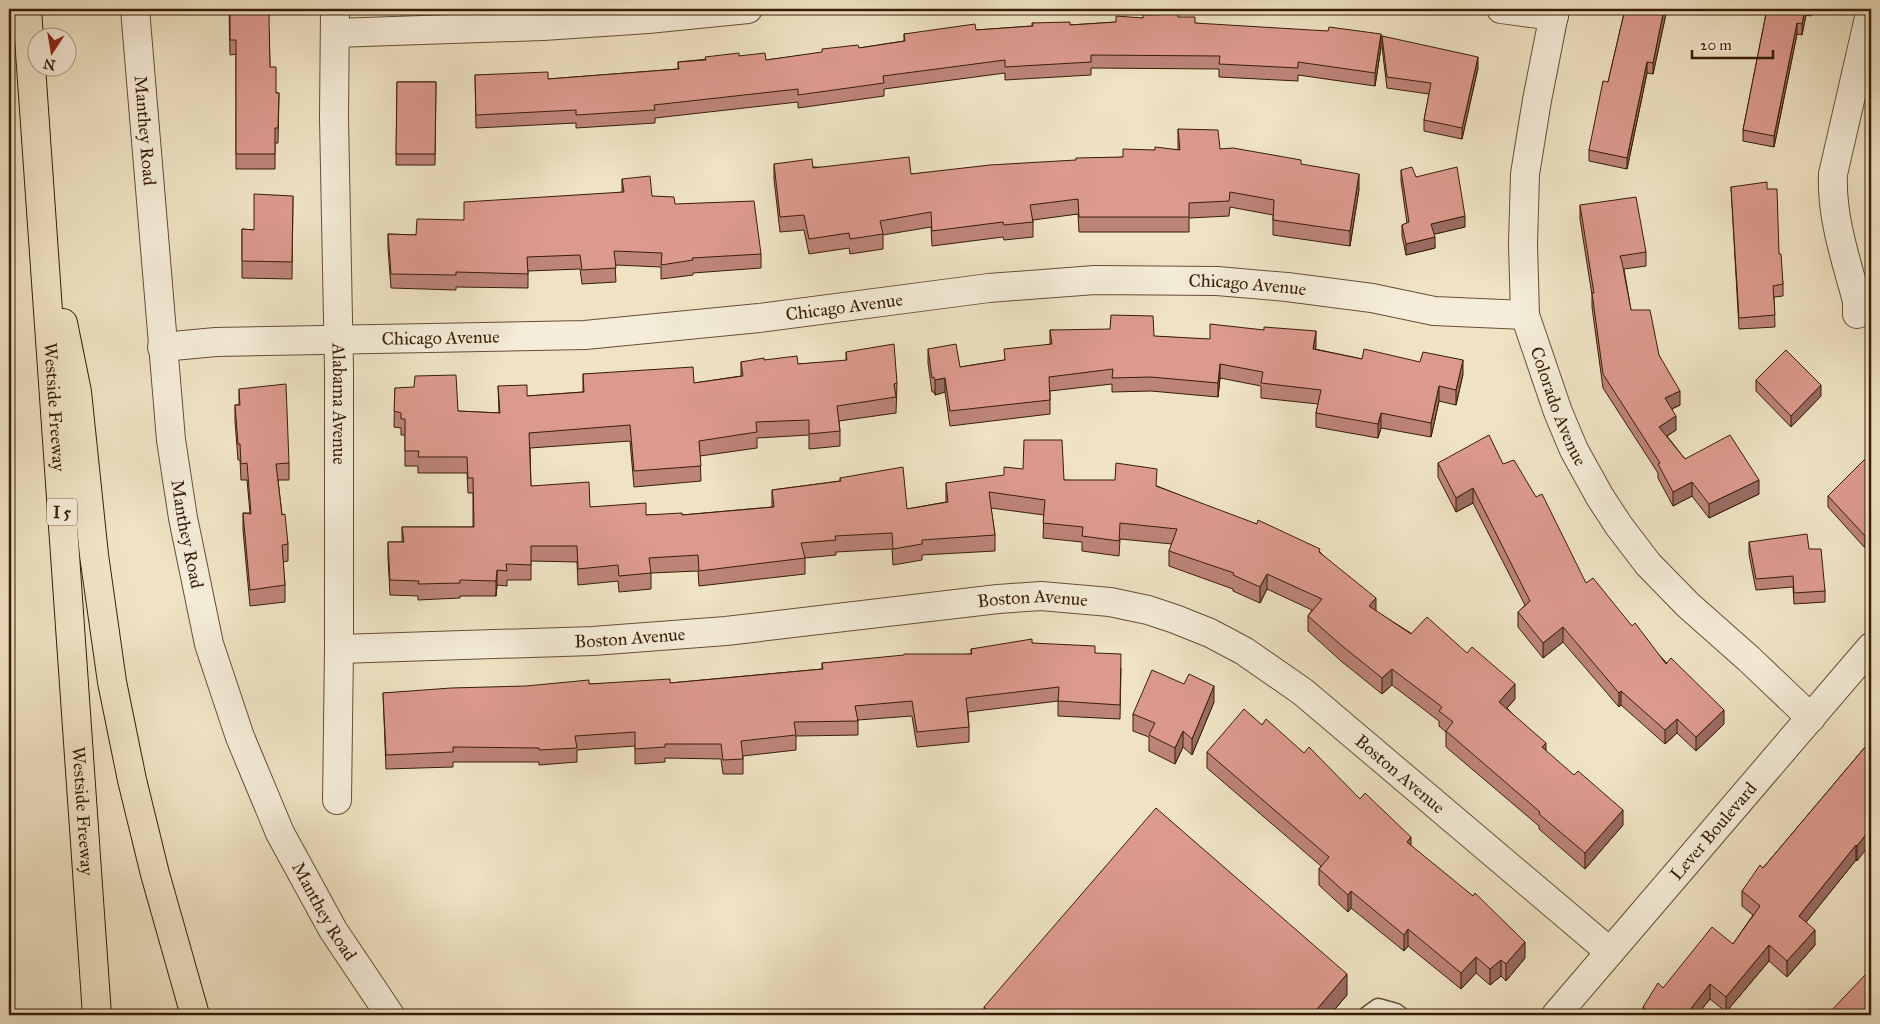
<svg xmlns="http://www.w3.org/2000/svg" width="1880" height="1024" font-family="'IM FELL Great Primer',serif">
  <style>
    .lines { fill: none; stroke-linecap: round; stroke-linejoin: round }
    .service-casing { stroke: #664e34; stroke-width: 19 }
    .minor-casing { stroke: #664e34; stroke-width: 30 }
    .motorway-casing { stroke: #381d04; stroke-width: 30 }
    .service { stroke: #f5edd9; stroke-width: 16 }
    .minor { stroke: #f5edd9; stroke-width: 28 }
    .motorway { stroke: #efe3c4; stroke-width: 28 }
    .wall { fill: #bd847a; stroke: #381d04 }
    .shaded-wall { fill: #9a6c63; stroke: #381d04 }
    .building { fill: #dc9a8e; stroke: #381d04 }
    .labels { text-anchor: middle; dominant-baseline: central; stroke-width: 4; stroke-linejoin: round; paint-order: stroke }
    .shield { fill: #f5edd9; stroke: #715b44; stroke-width: 1 }
    .shield-label { font-size: 16px; font-weight: bold; fill: #381d04 }
    .street-label { font-size: 18px; fill: #381d04; stroke: #f5edd9 }
  </style>
  <rect width="100%" height="100%" fill="#efe3c4"/>
  <filter id="stains"><feTurbulence type="fractalNoise" baseFrequency=".004" numOctaves="4"/><feColorMatrix values="0 0 0 0 .2 0 0 0 0 .09 0 0 0 0 .02 0 0 0 .5 -.17"/></filter>
  <radialGradient id="worn" r=".72"><stop offset=".6" stop-color="#630" stop-opacity="0"/><stop offset="1" stop-color="#630" stop-opacity=".3"/></radialGradient>
  <g class="lines">
    <defs>
      <path id="service" d="M1367,1015L1378,1007L1396,1012L1400,1015"/>
      <g id="minor">
        <path id="s1" d="M135,9L171,440L183,518L209,644L240,737L280,833L333,930L390,1015"/>
        <path id="s2" d="M335,9L334,118L339,370V649L337,800"/>
        <path d="M1501,9L1554,16"/>
        <path id="s3" d="M1555,9L1537,100L1525,174L1523,244L1525,315L1558,412L1574,450L1600,497L1619,526L1648,564L1688,605L1749,659L1811,718"/>
        <path d="M335,33L543,26L648,19L748,9"/>
        <path d="M1857,314V301C1846,260 1831,217 1833,174L1871,9"/>
        <path id="s4" d="M162,347L216,342L585,335L759,318L989,288L1095,280L1217,281L1287,287L1372,298L1434,311L1525,315"/>
        <path id="s5" d="M339,649L593,641L726,631L998,599L1041,596L1110,602L1148,610L1175,619L1210,633L1244,651L1303,692L1610,952"/>
        <path id="s6" d="M1556,1015L1871,647"/>
      </g>
      <g id="motorway">
        <path id="s7" d="M27,9L97,1015"/>
        <path d="M63,323L77,392L94,555L112,682L132,780L155,874L195,1015"/>
      </g>
    </defs>
    <!-- service casing -->
    <use href="#service" class="service-casing"/>
    <!-- minor casing -->
    <use href="#minor" class="minor-casing"/>
    <!-- motorway casing -->
    <use href="#motorway" class="motorway-casing"/>
    <!-- service -->
    <use href="#service" class="service"/>
    <!-- minor -->
    <use href="#minor" class="minor"/>
    <!-- motorway -->
    <use href="#motorway" class="motorway"/>
  </g>
  <!-- wall -->
  <path class="wall" d="M229,9L269,30L270,67L276,93H279L278,143H275V169H236V54L230,55Z
    M1625,9H1667L1653,74L1647,73L1627,169L1589,161V150L1608,82Z
    M1767,9H1813L1811,16L1806,15L1802,35L1797,34L1774,147L1743,141V130Z
    M1178,17L1195,23L1381,47L1375,86L1298,75V81L1219,77V69L1091,68V75L1005,80V73L884,89V96L798,108V102L655,118V123L576,128V123L476,128L475,75L548,79L678,69V62L739,56L766,60L859,48L904,41V34L976,30L1032,26V23L1070,25L1116,22L1143,18Z
    M1382,36L1478,68L1462,139L1424,131V120L1429,94L1387,88L1382,47Z
    M397,82H436L435,165H396Z
    M1178,129L1220,149L1301,164L1359,189L1350,246L1273,235V215L1230,207L1229,216L1189,218V232H1079L1078,214L1033,220V237L1004,240L1003,237L932,246L931,227L883,235V249L850,254L849,248L809,254L804,230L780,232L774,179V164L911,174L1123,157L1155,150H1178Z
    M1401,170L1416,177L1465,227L1434,234L1435,248L1406,255L1402,236V225L1407,223L1401,181Z
    M622,179L652,196L675,204L761,254V268L693,273V275L661,279V267L615,265L616,282L582,284L580,269L528,271V288L456,287V290L391,288L388,248V234L416,235L464,220L622,192Z
    M1731,187L1767,189L1779,254L1783,284V296L1774,297L1775,327L1739,329Z
    M293,196L292,279L242,278V229L254,230Z
    M1580,205L1646,252V266L1624,269L1631,310L1659,355L1680,405L1672,409L1676,430L1667,436L1685,459L1759,494L1709,518L1692,496L1673,506L1658,478V473L1603,388L1592,307V295L1580,219Z
    M1050,330L1316,346L1315,349L1362,359L1463,374L1456,405L1439,401L1431,437L1381,428L1378,438L1316,427V413L1318,404L1261,398V386L1220,378L1218,397L1151,391L1112,392V384L1050,391V414L950,426L945,392L935,395L934,392H932L928,363V349L960,367L1004,360L1050,344Z
    M846,352L897,383L896,413L839,421L840,431V446L809,449V435L757,438V448L700,456L701,481L634,487L630,441L530,448L531,486L590,507L646,515H682L772,507V490L840,481V478L907,509L946,502V483L1064,480L1157,486L1320,552L1376,611L1515,699L1507,708L1546,751L1623,825L1585,869L1539,829V826L1446,747V732L1439,726V721L1392,685L1382,694L1341,661L1308,631V616L1312,610L1267,589L1260,603L1233,591V589L1169,566V551L1172,544L1120,539L1119,556L1082,551V542L1043,538L1044,515L991,508L995,535V551L922,555V560L893,565L892,549L836,552V555L805,558V574L699,586L698,571L651,573V589L619,592L618,581L578,585L577,562L531,561V580H507V586L497,585L496,596H460V598L418,600V596L390,595L388,558V542H402V527H473V493H468L467,473H418V466H405V435H401V428L394,427L395,388L458,411L499,413L498,386L527,396L583,392V374L694,383L741,376V362L764,360L798,364L846,361Z
    M1756,380L1821,396L1791,427L1756,391Z
    M239,389L289,463V480H278L282,515L288,544V561L283,562L285,585V602L250,606L243,530V513H250L247,480H241L240,460H238L235,421V405H239Z
    M1871,454V542L1865,548L1828,507V496Z
    M1438,463L1503,464L1586,583L1632,626L1724,724L1696,751L1677,733L1665,744L1621,705L1619,707L1563,642L1543,658L1518,627V612L1525,605L1473,503L1456,512L1438,477Z
    M1749,542L1809,549L1825,591V602L1794,604L1793,587L1756,590L1749,554Z
    M1032,643L1095,653L1121,668L1120,719L1058,716V701L968,712L969,727V742L917,747L912,716L858,720V735L796,736V750L743,756V774H723L721,759L665,758V762L635,764V746L577,750V762L539,765V762H453V767L386,769L383,693L589,684L670,683L822,669V663L971,654V649Z
    M1214,702L1192,755L1183,747L1175,764L1149,751V737L1133,731V714Z
    M1262,725L1304,753L1360,799L1411,846L1525,958L1506,981L1501,976L1490,985L1476,973L1461,989L1408,946L1404,951L1351,908L1348,912L1319,885V869L1321,866L1207,768V752Z
    M1871,740L1857,861L1856,860L1806,922L1815,945L1787,977L1769,961L1726,1012L1710,999L1697,1015H1643V1007L1663,988L1733,944L1753,915L1742,906V891L1763,868Z
    M1347,995L1330,1015H984V1007Z"/>
  <!-- shaded-wall -->
  <path class="shaded-wall" d="M1664,9H1667L1653,74V63Z
    M1805,9H1806V15L1802,35V24Z
    M1797,23V34L1774,147V136Z
    M1381,34V47L1375,86V73Z
    M1478,57V68L1462,139V128Z
    M1647,62V73L1627,169V158Z
    M1359,174V189L1350,246V231Z
    M1465,216V227L1431,235V224Z
    M1435,237V248L1406,255V244Z
    M1316,331V346L1313,363V349Z
    M1463,360V374L1456,405V390Z
    M1220,364V378L1218,397V383Z
    M945,378V392L935,395V380Z
    M1821,385V396L1791,427V416Z
    M1439,386V401L1431,437V423Z
    M1680,391V405L1665,412V398Z
    M1381,413V428L1378,438V424Z
    M1676,416V430L1659,441V427Z
    M1759,480V494L1709,518V504Z
    M1692,482V496L1673,506V492Z
    M1473,488V503L1456,512V498Z
    M1871,531V542L1865,548V536Z
    M497,570V585L496,596V581Z
    M1267,574V589L1260,603V587Z
    M1376,598V613L1369,606Z
    M1563,627V642L1543,658V643Z
    M1392,669V685L1382,694V678Z
    M1515,684V699L1499,717V702Z
    M1214,686V702L1192,755V739Z
    M1621,691V705L1619,707V693Z
    M1724,710V724L1696,751V737Z
    M1677,719V733L1665,744V730Z
    M1183,731V747L1175,764V748Z
    M1546,743V758L1542,747Z
    M1623,810V825L1585,869V853Z
    M1871,828V843L1857,861V846Z
    M1411,837V853L1407,842Z
    M1856,845V860L1799,931V916Z
    M1351,891V908L1348,912V895Z
    M1408,929V946L1404,951V935Z
    M1815,930V945L1787,977V961Z
    M1525,942V958L1506,981V964Z
    M1769,945V961L1726,1012V997Z
    M1476,957V973L1461,989V973Z
    M1501,960V976L1490,985V969Z
    M1347,974V995L1330,1015H1312Z
    M1710,984V999L1697,1015H1686Z"/>
  <!-- building -->
  <path class="building" d="M230,9H270L269,19L270,67H276V93H279L278,128H275V154H236V40H230Z
    M1625,9H1664L1653,63L1647,62L1627,158L1589,150L1603,81L1608,82Z
    M1767,9H1805L1802,24L1797,23L1774,136L1743,130Z
    M1178,14V17H1195V23L1328,31L1329,27L1381,34L1375,73L1298,62V68L1219,64L1220,56L1091,55V62L1005,67V60L883,76L884,83L798,95V89L654,105L655,110L576,115V110L476,115L475,75L548,72V79L679,69L678,62L706,60L705,57L739,53V56L765,53L766,60L822,52V49L858,45L859,48L905,41L904,34L975,24L976,30L1033,26L1032,23L1070,22V25L1116,22V16L1143,18V15Z
    M1382,36L1478,57L1462,128L1424,120L1431,83L1387,77Z
    M397,82H436L435,154H396Z
    M1178,129L1218,130L1220,149L1233,148L1301,160V164L1359,174L1350,231L1273,220L1274,200L1230,192L1229,201L1189,203V217H1079L1078,199L1030,205L1033,222L1004,225L1003,222L932,231L931,212L880,221L883,234L850,239L849,233L809,239L804,215L780,217L774,164L812,159L813,168L909,157L911,174L990,165L1076,160V158L1123,157V149L1155,150V147L1180,150Z
    M1412,167L1416,177L1457,167L1465,216L1431,224L1435,237L1406,244L1402,225L1409,222L1401,170Z
    M650,176L652,196L674,197L675,204L754,201L761,254L692,258L693,260L661,265L662,253L614,251L616,268L582,270L580,255L527,257L528,274L456,272V275L391,274L388,234L416,235L417,219L464,220V202L624,192L622,179Z
    M1767,182V189H1777L1779,254H1781L1783,284L1773,286L1775,315L1739,318L1731,187Z
    M254,194L293,196L292,262L242,261V229L254,230Z
    M1636,197L1646,252L1620,256L1622,262L1631,310H1650L1659,355L1680,391L1665,398L1676,416L1659,427L1685,459L1730,435L1759,480L1709,504L1692,482L1673,492L1658,464L1660,463L1603,374L1592,293H1594L1580,205Z
    M1111,315L1153,316L1154,336L1210,339V324L1264,330V327L1316,331L1313,349L1362,359L1364,349L1420,362L1423,352L1463,360L1456,390L1439,386L1431,423L1381,413L1378,424L1316,413L1321,390L1261,383L1263,372L1220,364L1218,383L1151,377L1112,378L1113,369L1049,377L1050,400L950,411L945,378L935,380L934,377L932,378L928,349L956,344L960,367L1005,360L1004,349L1052,344L1050,330L1110,329Z
    M894,344L897,383L894,384L896,397L837,406L840,431L809,434V420L756,422L757,432L699,441L701,466L634,471L630,425L529,433L531,486L589,482L590,507L646,503V515L682,513V515L774,507L772,490L841,481L840,478L903,467L907,509L948,502L946,483L1004,475V467L1023,469L1024,440H1062L1064,480H1115L1116,463L1157,469L1156,486L1257,524L1258,520L1320,549L1319,552L1376,598L1369,606L1411,634L1427,617L1467,653L1472,647L1515,684L1499,702L1546,743L1542,747L1574,775L1578,771L1623,810L1585,853L1539,814L1540,812L1446,731L1453,722L1439,711L1442,707L1392,669L1382,678L1341,645L1308,616L1322,599L1267,574L1260,587L1233,575L1234,573L1169,551L1177,529L1120,523L1119,541L1082,536L1083,527L1043,523L1045,500L989,492L995,535L922,540V544L893,549L892,533L835,536L836,540L801,543L805,558L699,571L698,555L649,558L651,573L619,576L618,565L578,569L577,546H531V565L506,564L507,571L497,570L496,581L460,580V583L418,584L419,581L390,580L388,542H404L402,527H474L473,478H468L467,457H418L419,451H405V419H401V413L394,411L395,388L414,387L415,376L456,375L458,411L500,413L498,386L527,385V396L584,392L583,374L693,367L694,383L743,376L741,362L764,358V360L797,356L798,364L847,360L846,352Z
    M1786,350L1821,385L1791,416L1756,380Z
    M286,384L289,463L276,464L282,515L285,514L288,544L282,545L285,585L250,590L243,513L251,514L247,463L241,464L240,444H238L235,405H240L239,389Z
    M1489,435L1503,464L1514,460L1536,497L1542,494L1586,583L1593,578L1632,626L1635,623L1666,664L1671,658L1724,710L1696,737L1677,719L1665,730L1621,691L1619,693L1563,627L1543,643L1518,612L1530,601L1473,488L1456,498L1438,463Z
    M1871,454V531L1865,536L1828,496L1863,461Z
    M1807,534L1809,549H1821L1825,591L1794,593L1793,576L1756,579L1749,542Z
    M1032,639V643L1095,646V653L1121,654L1120,705L1058,701L1059,687L966,698L969,727L917,732L912,701L855,706L858,721L794,722L796,735L741,741L743,759L723,760L721,744H665V747L635,749V732L575,736L577,748L539,750V748L453,747V752L386,755L383,693L451,688L526,686L589,680V684L670,679V683L823,669L822,663L904,655V654H972L971,649Z
    M1152,670L1184,684L1189,674L1214,686L1192,739L1183,731L1175,748L1149,735L1155,723L1133,714Z
    M1244,709L1262,725L1266,719L1304,753L1309,747L1360,799L1365,793L1411,837L1407,842L1473,896L1475,893L1525,942L1506,964L1501,960L1490,969L1476,957L1461,973L1408,929L1404,935L1351,891L1348,895L1319,869L1329,857L1207,752Z
    M1871,740V828L1857,846L1856,845L1799,916L1815,930L1787,961L1769,945L1726,997L1710,984L1686,1015H1651L1643,1007L1658,983L1663,988L1712,927L1733,944L1760,906L1742,891L1760,865L1763,868Z
    M1156,808L1347,974L1312,1015H993L984,1007Z
    M1867,973L1871,976V1015H1827Z"/>
  <g class="labels">
    <!-- shield labels -->
    <rect class="shield" x="47" y="498.5" width="30" height="27" rx="4"/>
    <g class="shield-label">
      <text x="62" y="512">I 5</text>
    </g>
    <!-- street labels -->
    <g class="street-label">
      <text stroke="none"><textPath href="#s1" startOffset="122">Manthey Road</textPath></text>
      <text stroke="none"><textPath href="#s4" startOffset="1089">Chicago Avenue</textPath></text>
      <text stroke="none"><textPath href="#s4" startOffset="684">Chicago Avenue</textPath></text>
      <text stroke="none"><textPath href="#s4" startOffset="279">Chicago Avenue</textPath></text>
      <text stroke="none"><textPath href="#s2" startOffset="395">Alabama Avenue</textPath></text>
      <text stroke="none"><textPath href="#s3" startOffset="406">Colorado Avenue</textPath></text>
      <text stroke="none"><textPath href="#s7" startOffset="399">Westside Freeway</textPath></text>
      <text stroke="none"><textPath href="#s1" startOffset="528">Manthey Road</textPath></text>
      <text stroke="none"><textPath href="#s5" startOffset="696">Boston Avenue</textPath></text>
      <text stroke="none"><textPath href="#s5" startOffset="291">Boston Avenue</textPath></text>
      <text stroke="none"><textPath href="#s5" startOffset="1116">Boston Avenue</textPath></text>
      <text stroke="none"><textPath href="#s7" startOffset="804">Westside Freeway</textPath></text>
      <text stroke="none"><textPath href="#s6" startOffset="242">Lever Boulevard</textPath></text>
      <text stroke="none"><textPath href="#s1" startOffset="932">Manthey Road</textPath></text>
    </g>
  </g>
  <!-- margin -->
  <rect width="1880" height="1024" fill="none" stroke="#efe3c4" stroke-width="30"/>
  <rect x="10" y="10" width="1860" height="1004" fill="none" stroke="#381d04" stroke-width="2.5"/>
  <rect x="15" y="15" width="1850" height="994" fill="none" stroke="#381d04"/>
  <!-- north arrow -->
  <g transform="translate(52 52) rotate(192)"><circle r="24" fill="#f5edd9" stroke="#a99a84"/>
  <path d="M0-4L9 19L0 12L-9 19Z" fill="#8f2418"/>
  <text y="-8" font-size="14" font-weight="bold" text-anchor="middle" fill="#381d04">N</text>
  </g>
  <!-- scale -->
  <path d="M1692 50v8h81v-8" fill="none" stroke="#381d04" stroke-width="2.5"/>
  <text x="1700" y="50" font-size="15" fill="#381d04" stroke="#f5edd9" stroke-width="4" paint-order="stroke">20 m</text>
  <rect width="100%" height="100%" filter="url(#stains)"/>
  <rect width="100%" height="100%" fill="url(#worn)"/>
</svg>
